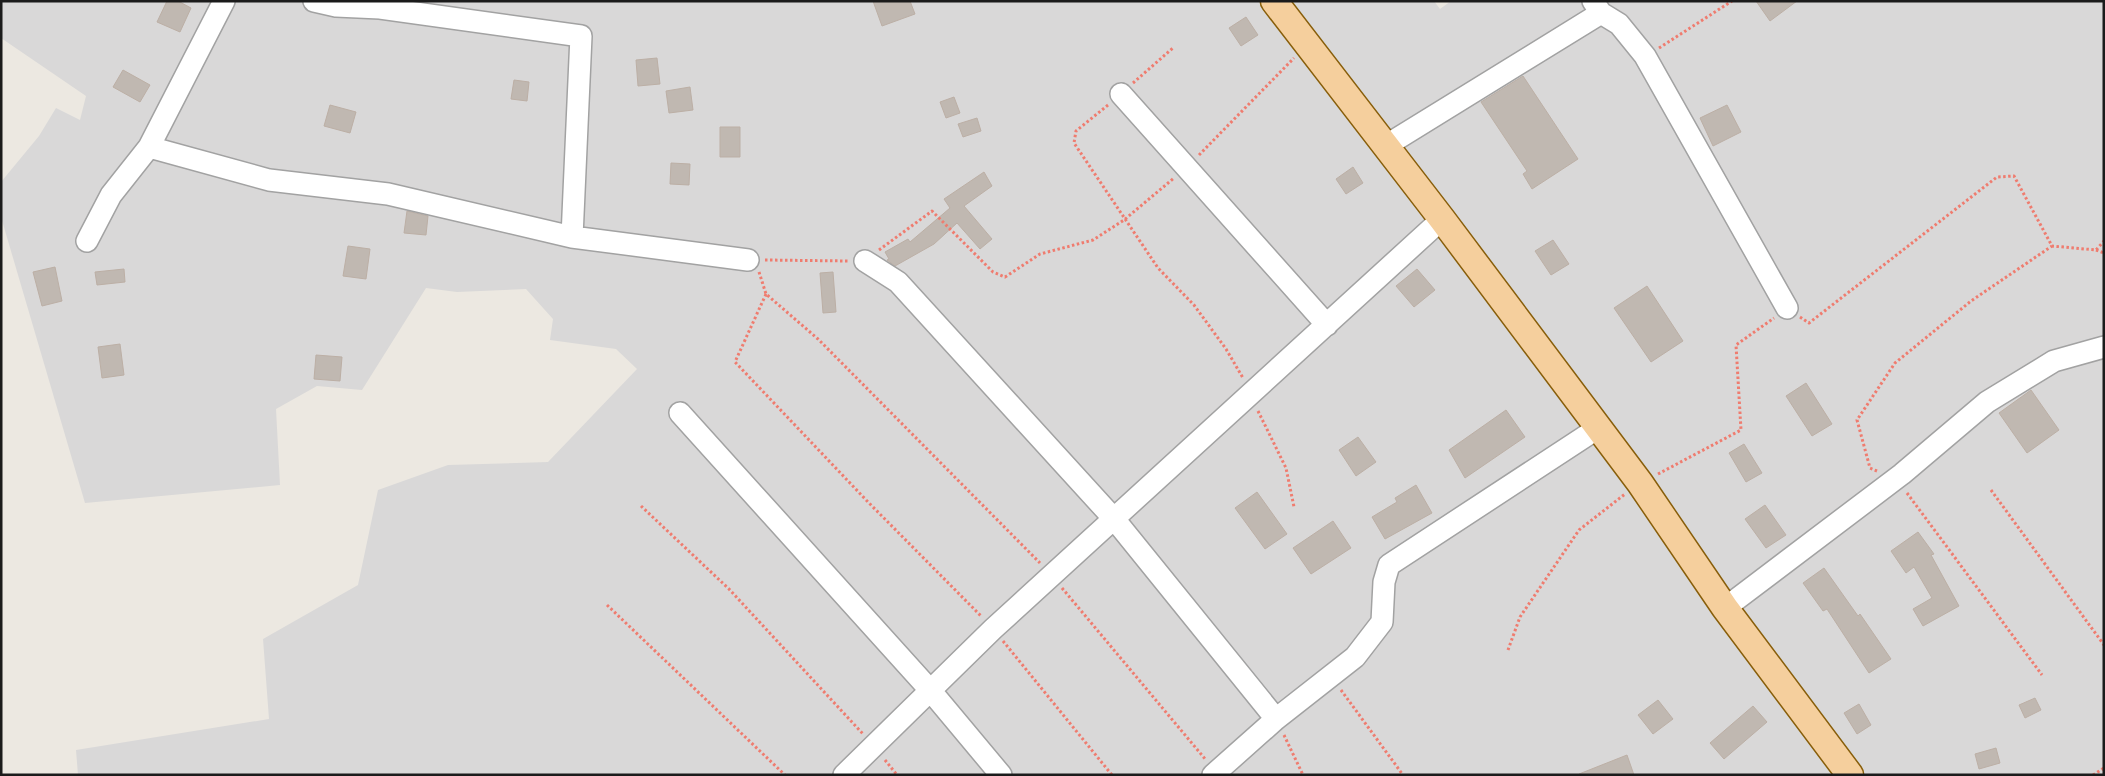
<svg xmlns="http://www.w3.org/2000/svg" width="2105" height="776" font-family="'Fira Sans Condensed',sans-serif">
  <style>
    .residential { fill: #d9d8d8 }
    .building { fill: #c0b8b1; stroke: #bcafa5 }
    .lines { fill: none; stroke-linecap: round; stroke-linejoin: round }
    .minor-casing { stroke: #a2a2a2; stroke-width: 24 }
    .major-casing { stroke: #885e0a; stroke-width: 29 }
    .path { stroke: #ef7c6f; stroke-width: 3; stroke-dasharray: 2.5 2.5; stroke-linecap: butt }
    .minor { stroke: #fff; stroke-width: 21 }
    .major { stroke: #f5cf9d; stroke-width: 26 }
  </style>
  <rect width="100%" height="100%" fill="#ece8e1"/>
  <!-- residential -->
  <path class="residential" d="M1,1H1434L1440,9L1451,1H2104V775H78L76,750L269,719L263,639L358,585L378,490L448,465L548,462L637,369L616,349L550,340L553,319L526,289L457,292L426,288L362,390L317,386L276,409L280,485L85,503L1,217V182L39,136L56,108L80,120L86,96L1,38Z"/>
  <!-- building -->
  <path class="building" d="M167,1H178L191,8L180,32L157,22Z
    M873,1H910L915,14L882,26Z
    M1756,1H1797L1770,21Z
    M1246,17L1258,35L1241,46L1229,28Z
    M657,58L660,84L638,86L636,60Z
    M123,70L150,85L140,102L113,87Z
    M1523,76L1578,159L1532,189L1523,174L1527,171L1481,102Z
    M514,80L529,82L527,101L511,99Z
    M690,87L693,110L669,113L666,91Z
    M954,97L960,113L946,118L940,102Z
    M330,105L356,112L350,133L324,126Z
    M1727,105L1741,132L1713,146L1700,118Z
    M977,118L981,131L963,137L958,124Z
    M720,127H740V157H720Z
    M671,163L690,164L689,185L670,184Z
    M1353,167L1363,183L1346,194L1336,179Z
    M984,172L992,186L964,206L992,239L980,249L957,223L934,244L895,266L887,260L889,259L885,252L908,239L910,242L950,208L944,199Z
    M407,211L428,216L426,235L404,233Z
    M1553,240L1569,264L1551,275L1535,251Z
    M348,246L370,249L366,279L343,276Z
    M55,267L62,301L42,306L33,272Z
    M124,269L125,282L97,285L95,272Z
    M1417,269L1435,290L1414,307L1396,286Z
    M833,272L836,312L823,313L820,273Z
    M1647,286L1683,341L1651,362L1614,308Z
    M120,344L124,375L102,378L98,347Z
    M316,355L342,357L340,381L314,379Z
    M1806,383L1832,424L1812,436L1786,396Z
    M2031,390L2059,430L2027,453L1999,413Z
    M1506,410L1525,437L1465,478L1449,450Z
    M1358,437L1376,462L1356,476L1339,450Z
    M1744,444L1762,473L1746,482L1729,453Z
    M1416,485L1432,513L1385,539L1372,517L1397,502L1395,498Z
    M1257,492L1287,534L1265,549L1235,508Z
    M1765,505L1786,535L1766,548L1745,519Z
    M1333,521L1351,548L1311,574L1293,548Z
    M1918,532L1934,554L1931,555L1959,606L1923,626L1913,609L1932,598L1914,567L1906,573L1891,551Z
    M1824,568L1858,616L1860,614L1891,659L1869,673L1827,609L1823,611L1803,583Z
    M2035,698L2041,710L2025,718L2019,705Z
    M1658,700L1673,719L1653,734L1638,715Z
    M1859,704L1871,725L1857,734L1844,713Z
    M1753,706L1767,722L1724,759L1710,743Z
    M1996,748L2000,763L1979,769L1975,754Z
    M1627,755L1634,775H1580L1579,774Z"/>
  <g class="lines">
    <defs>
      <path id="minor" d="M314,1L336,6L380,8L581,36L572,237
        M1593,1L1601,13L1619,24L1645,56L1787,308
        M1121,94L1327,325
        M1387,145L1601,13
        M149,147L269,180L388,194L572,237L748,260
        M87,241L111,195L149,147L224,1
        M865,261L898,282L1115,520L1276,719
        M680,413L930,690L1001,775
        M1725,608L1902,474L1987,402L2054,361L2104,347
        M844,775L993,629L1442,219
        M1213,775L1276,719L1355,657L1382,622L1384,582L1389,565L1598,428"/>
      <path id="major" d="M1274,1L1442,219L1640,483L1725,608L1850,775"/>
    </defs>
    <!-- minor casing -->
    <use href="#minor" class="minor-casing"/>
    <!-- major casing -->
    <use href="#major" class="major-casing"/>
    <!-- path -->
    <path class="path" d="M1659,48L1732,1
      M1133,83L1174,47
      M1108,105L1076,131L1074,143L1158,268L1194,305L1226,349L1243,378
      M1199,155L1294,58
      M879,250L932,211L993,272L1005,277L1040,254L1093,240L1124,220L1174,178
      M2096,250L2104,253
      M765,260L849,261
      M759,272L766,294L818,339L1040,563
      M766,294L735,362L868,502L981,616
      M1800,317L1809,323L1997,177L2014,176L2052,246L2096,250L2104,241
      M1258,411L1286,468L1294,507
      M1877,471L1870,468L1857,420L1895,363L1971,301L2052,246
      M1658,474L1741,430L1736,345L1774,318
      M1991,490L2104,645
      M1907,493L2042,675
      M641,506L729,589L863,734
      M1062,588L1206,760
      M607,605L785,775
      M1003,641L1112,775
      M1508,650L1520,617L1579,530L1625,494
      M1341,690L1403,775
      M1284,735L1303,775
      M885,760L897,775
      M2093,775L2104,768"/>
    <!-- minor -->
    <use href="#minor" class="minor"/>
    <!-- major -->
    <use href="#major" class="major"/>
  </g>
  <!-- border -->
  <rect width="2105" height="776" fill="none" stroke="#1b1b1b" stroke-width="5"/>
</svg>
